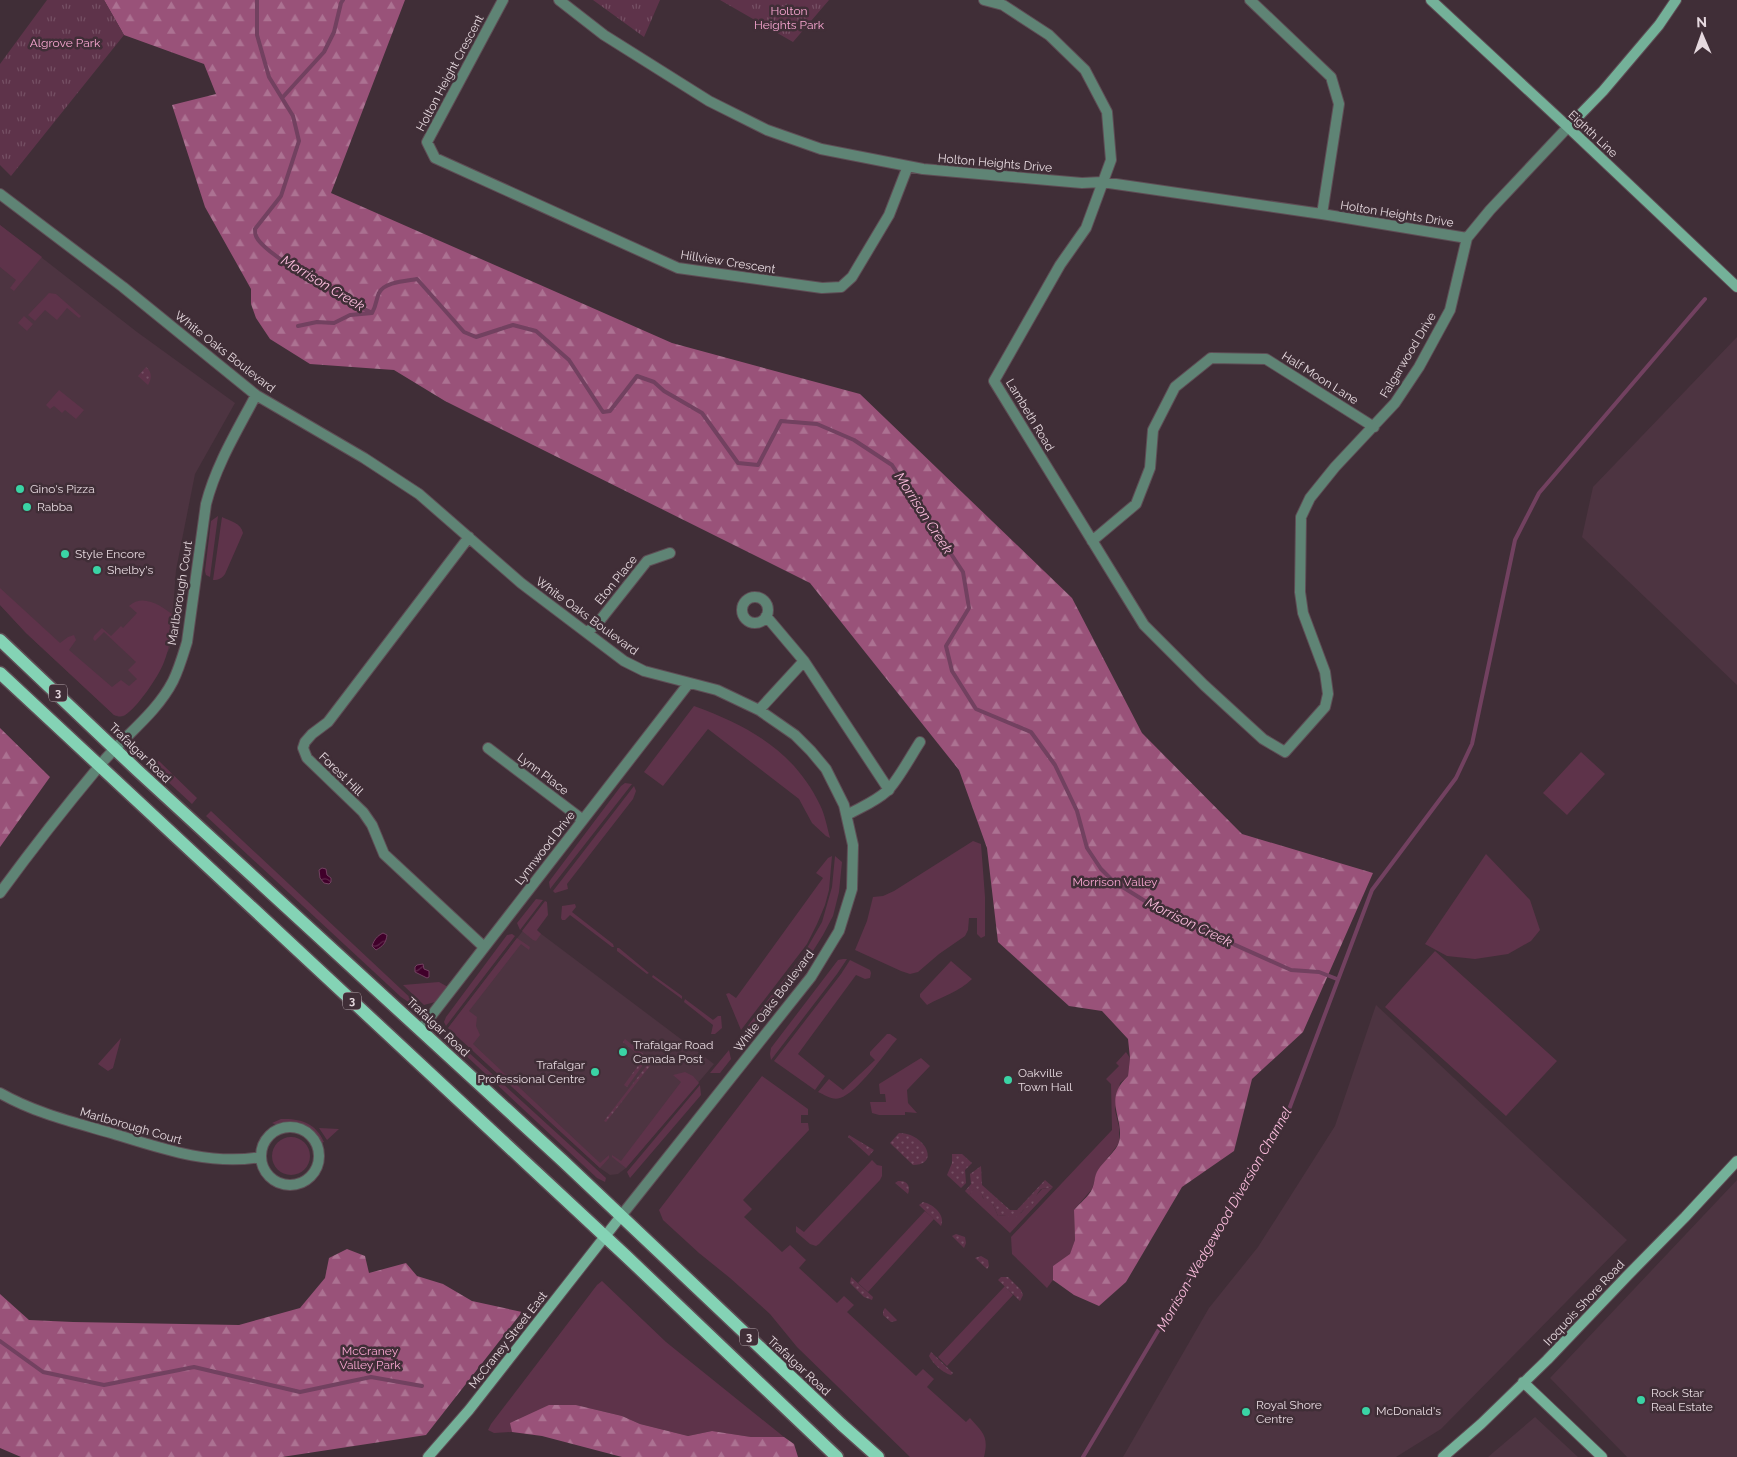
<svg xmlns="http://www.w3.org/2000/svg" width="1737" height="1457" font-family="Raleway,sans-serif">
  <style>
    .built { fill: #4d3441 }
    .grass { fill: #5e334a }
    .forest { fill: url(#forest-firs) }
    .park { fill: url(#park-tufts) }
    .garden { fill: url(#garden-dots) }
    .water { fill: url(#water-waves); stroke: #724160 }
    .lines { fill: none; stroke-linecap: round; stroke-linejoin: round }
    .stream { stroke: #724160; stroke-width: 4 }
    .street-casing { stroke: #5e4d55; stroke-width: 12 }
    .secondary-casing { stroke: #5e4d55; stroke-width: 12 }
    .primary-casing { stroke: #5e4d55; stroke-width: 15 }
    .street { stroke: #5f8475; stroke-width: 10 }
    .secondary { stroke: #74b199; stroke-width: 10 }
    .primary { stroke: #84d3b5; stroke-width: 12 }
    .poi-dot { fill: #3ad4a5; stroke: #402e37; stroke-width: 2 }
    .labels { text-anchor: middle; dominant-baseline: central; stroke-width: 5; stroke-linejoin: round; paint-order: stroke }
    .shield { fill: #402e37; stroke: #b4a6ad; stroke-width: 1 }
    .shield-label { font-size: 11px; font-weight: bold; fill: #e6d9df }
    .park-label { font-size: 12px; fill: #f8a6d1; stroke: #402e37 }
    .street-label { font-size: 12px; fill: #e6d9df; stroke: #402e37 }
    .poi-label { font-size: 12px; fill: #e6d9df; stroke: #402e37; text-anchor: start }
    .water-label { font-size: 14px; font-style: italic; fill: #f9bbdb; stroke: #402e37 }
  </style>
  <defs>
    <pattern id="forest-firs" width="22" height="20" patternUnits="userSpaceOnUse" patternTransform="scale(1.25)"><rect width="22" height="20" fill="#995279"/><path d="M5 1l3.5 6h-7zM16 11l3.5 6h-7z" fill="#ac7292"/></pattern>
    <pattern id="park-tufts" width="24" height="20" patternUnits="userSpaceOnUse" patternTransform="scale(1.25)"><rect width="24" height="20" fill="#5e334a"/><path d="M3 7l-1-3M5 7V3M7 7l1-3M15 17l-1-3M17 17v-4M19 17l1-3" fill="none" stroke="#755064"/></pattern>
    <pattern id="garden-dots" width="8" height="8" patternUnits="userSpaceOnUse" patternTransform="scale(1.25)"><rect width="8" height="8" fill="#5e334a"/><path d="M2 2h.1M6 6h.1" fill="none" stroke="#755064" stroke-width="1.8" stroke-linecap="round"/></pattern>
    <pattern id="water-waves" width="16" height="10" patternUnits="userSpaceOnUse" patternTransform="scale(1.25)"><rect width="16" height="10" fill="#40002a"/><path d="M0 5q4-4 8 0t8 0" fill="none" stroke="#5c2548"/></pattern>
  </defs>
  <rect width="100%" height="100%" fill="#402e37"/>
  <!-- built -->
  <path class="built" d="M0,225L137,332L235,403L195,474L176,570L170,648L130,710L124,716L119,717L114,715L26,633L0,605Z
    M1737,337V685L1582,537L1593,487Z
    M528,924L714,1064L626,1168L618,1174L610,1175L600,1168L448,1028Z
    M1376,1005L1627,1240L1441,1429L1396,1457H1123L1209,1308L1258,1247L1335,1126Z
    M1737,1180V1457H1627L1550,1378Z
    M1535,1417L1578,1457H1488Z"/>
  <!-- grass -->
  <path class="grass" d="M0,225L42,257L14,291L10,288L16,280L0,267Z
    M49,293L56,294L81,316L79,318L67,308L57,320L45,310L35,321L28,315Z
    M24,316L33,324L27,331L18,323Z
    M59,390L84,410L76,419L65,410L62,413L54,406L50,409L46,405Z
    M218,516L210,577L206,575L205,571L211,521Z
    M222,517C230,521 241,523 243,533L225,574C222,578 219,580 213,580Z
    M0,588L60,643L68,637L74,635L76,640L69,650L112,687L121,680L129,686L137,679L128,670L136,662L104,632L95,641L93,639L94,636L102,628L111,636L121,626L123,628L137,613L129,606C143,593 162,606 174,616C171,630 170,648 164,662C159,676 137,708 125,715C121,717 117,716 114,715L26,633L0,605Z
    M694,706C749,726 794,751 820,805C825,815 827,827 830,838L826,836L812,823L799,799L708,729L663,786L644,772Z
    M1581,752L1605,774L1567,815L1543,793Z
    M155,761H159L197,798L192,804L150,765Z
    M625,783L632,784L550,889L549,882L551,879L621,786Z
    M634,786L636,791L633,799L567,884L568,889L555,893L553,891Z
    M211,811L418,1005L410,1003L401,997L206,816Z
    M973,841L981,844L985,897V936L981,938L977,934V918H969L968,930L965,936L939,954L918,972L910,974L901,971L855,950L867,921L873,897L883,896L894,891Z
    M1486,854L1530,900L1540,930L1531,941L1508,954L1475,959L1447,956L1425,944Z
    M832,856L829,890L825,905L817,924L807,944L741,1030L726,994L729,993L736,998L823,878L816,873L828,858Z
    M835,856L842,862L839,892L833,916L823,935L808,959L752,1031L745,1033L743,1032L803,955L822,922L832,887Z
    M536,899L543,900L520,930L517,923Z
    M545,901L547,902L548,915L537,930L541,934L536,941L533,940L522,931Z
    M575,904L576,907L572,912L613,944L614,947H612L570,915L565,920H562L561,918L562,906Z
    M512,934L515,936L446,1026L444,1022L446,1017L507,935Z
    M517,938L530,947L529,950L521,944L469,1011L477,1017L476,1026L480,1035L473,1044L600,1163L609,1155V1158L600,1168L448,1028Z
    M617,948H619L649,973L647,974L617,951Z
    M1435,951L1557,1061L1506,1116L1385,1007Z
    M843,959H847L837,974L771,1060L770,1054L771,1048L838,960Z
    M850,960L870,970L871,973L870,978L865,979L856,975L798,1054L825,1076L815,1090L774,1061L841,974Z
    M951,961L972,979C959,992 943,996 927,1005L920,997V994Z
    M653,975L682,996V999L652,977Z
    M439,982L448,987L435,1002L424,1005L403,985Z
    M685,999L713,1020L718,1016H721L722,1028L715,1034H711L713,1025L684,1002Z
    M443,1029L606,1178L605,1182L597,1178L447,1038Z
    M887,1034H890L897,1039C885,1053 857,1093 840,1098C833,1101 825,1095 818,1092L829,1079L843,1090L875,1060L870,1055V1052Z
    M121,1038L113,1068L108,1071L98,1064Z
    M729,1050L731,1059L720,1073H710Z
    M1126,1052L1130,1058L1128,1076L1120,1083L1115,1110L1119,1127V1143L1097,1172L1092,1189L1074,1210L1075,1240L1070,1255L1053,1266V1280L1047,1288L1012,1254L1011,1237L1112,1130L1111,1084L1106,1079L1119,1066L1116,1063Z
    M921,1058L930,1066L907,1090L908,1103L917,1113L905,1112V1115H879L872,1113L870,1102H886L885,1094H880L879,1084Z
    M685,1072L693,1076L699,1083L626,1168L612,1157V1155L621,1161L681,1082L673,1075Z
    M762,1076L808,1109V1115H801V1123H808L809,1130L743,1200L752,1209L744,1217L782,1252L790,1245L806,1260L799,1268L837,1303L844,1296L854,1305L847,1312L916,1376L923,1369L934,1379L927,1387L966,1422L970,1418C983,1433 989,1436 984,1457H910L797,1347L770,1314L730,1278L699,1253L663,1220L659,1210Z
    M700,1085L701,1095L630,1178L627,1172Z
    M281,1119C300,1118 316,1123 324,1142L320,1143C313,1130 302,1123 287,1124C281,1124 278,1126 272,1123Z
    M319,1128L339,1129L327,1140Z
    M272 1156a19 19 0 1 1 38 0a19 19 0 1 1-38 0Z
    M872,1160L877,1165L882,1166V1176L880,1180L819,1244L816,1246L810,1244L796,1232V1226L804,1232Z
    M975,1187L981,1191L983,1198L993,1204L998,1216L1021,1213L1025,1208L1033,1204L1034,1198L1042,1189L1053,1187L1010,1233L969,1195Z
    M925,1211L934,1219L868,1292L858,1283Z
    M602,1281L666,1342L784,1437H751L712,1431L688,1436L640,1424L622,1416L576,1405L529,1416L511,1423L512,1432L494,1433L488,1430L491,1424L597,1285Z
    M1005,1286L1013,1295L947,1366L938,1357Z"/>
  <!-- forest -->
  <path class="forest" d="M104,0H405L331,193L672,343L860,394L1072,598L1142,733L1242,834L1373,873L1303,1032L1252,1079L1234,1151L1182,1187L1126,1282L1099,1306L1074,1295L1053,1280V1266L1070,1254L1075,1240L1074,1210C1080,1203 1089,1196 1092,1189C1095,1183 1094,1176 1098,1170C1103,1162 1117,1150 1119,1142C1125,1118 1102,1100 1128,1076L1130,1058L1128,1039L1102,1011L1069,1006L998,942L987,848L959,770L810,583L445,401L394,370L310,364L270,339L256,318L251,304V289L205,207L172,105L216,94L204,64L124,35Z
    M0,728L50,777L0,847Z
    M347,1249L365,1256L369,1273L406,1263L417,1276L443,1284L472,1301L522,1312L426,1435L282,1457H21L0,1448V1294L29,1320L73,1322L239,1325L300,1308L325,1278L329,1258Z
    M549,1405H576L622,1416L640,1424L688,1436L712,1431L751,1437H784L794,1444L798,1457H622L542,1436L512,1432L510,1423Z"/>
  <!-- park -->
  <path class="park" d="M47,0H104L124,35L11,176L0,165V64Z
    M593,0H660L644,37Z
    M720,0H829L793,42Z"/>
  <!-- garden -->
  <path class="garden" d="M146,367C152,372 152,378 148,385L138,376Z
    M625,1039L648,1058L627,1087L624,1085L643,1059L623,1042Z
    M651,1060L653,1062L606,1122L604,1121Z
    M899,1133C925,1133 941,1165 913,1165L890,1143Z
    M849,1135L874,1150L869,1156L848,1137Z
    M952,1154H962L972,1163L965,1170L966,1183L961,1188L947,1175L952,1163Z
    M981,1166L982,1185L1010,1210H1017L1045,1180L1053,1187L1041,1189C1036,1194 1036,1198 1033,1204C1031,1208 1029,1206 1026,1208C1021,1211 1019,1216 1013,1219L1006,1215L998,1216L993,1204L985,1201L980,1191L975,1188L969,1195L965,1191L971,1184L970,1174Z
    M898,1181C907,1180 911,1186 908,1194L895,1183Z
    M923,1202C933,1204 946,1215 941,1226L919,1205Z
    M956,1234L965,1237L966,1243L964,1248L952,1236Z
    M981,1256L988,1260L989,1266L987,1269L975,1258Z
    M851,1277L873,1297L872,1300L864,1297L850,1283Z
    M1001,1277H1008L1021,1290L1023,1295L1020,1301L998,1280Z
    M885,1308L897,1320L896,1321L891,1322L883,1315V1311Z
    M931,1352L953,1373L951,1375C943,1373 933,1364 929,1356Z"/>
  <!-- water -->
  <path class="water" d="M322,868L326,869L327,875L331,878V882L329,884L324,883L320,878L319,870Z
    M383,933L387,935C386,943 383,946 376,950L372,946C374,940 377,936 383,933Z
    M423,964L424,969L429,971V977L427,978L415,972V967L417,965Z"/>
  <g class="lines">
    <!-- stream -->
    <path class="stream" d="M257,0V35L269,77L293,116L299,141L281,196L255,229C255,231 255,234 256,236C263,255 351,302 372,313C377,304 376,299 379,293C384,282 406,281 417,279L464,332L476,337L513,325L536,331L569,360L603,412L610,411L637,376L654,382L664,391L702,413L738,463L758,465L781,421L817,424L854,440L892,465L963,572L969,608L946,646L952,671L976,709L1031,732L1055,765L1077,811L1087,848L1101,869L1113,881L1164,913L1291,970L1319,972L1337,979
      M282,98L324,52L334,32L341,3L343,0
      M298,326L317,322L334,323L350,315L372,313
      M0,1341L43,1372L104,1385L194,1367L300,1392L371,1377L422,1386
      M1083,1457L1288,1112L1372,890L1456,778L1472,744L1515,540L1539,493L1705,299"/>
    <defs>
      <path id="street" d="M503,0L427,142L435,158L678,268L822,288L841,287L852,277L889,215L908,166
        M559,0L604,35L709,101L767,130L821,149L923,169L1082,183L1102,182L1322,214L1467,238
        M984,0L1003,5L1049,35L1085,70L1107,112L1111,160L1086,228L1060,265L994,381L1144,625L1204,685L1263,739L1285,752L1325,707L1328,694L1325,672L1303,613L1300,592L1301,517L1310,498L1335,467L1395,403L1419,367L1450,310L1467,238L1490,210L1568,127
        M1250,0L1331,77L1339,104L1322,214
        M0,194L123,287L256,395L364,458L419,494L521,583L624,661L644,671L717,690L759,710L795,735L811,751L826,769L844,805L853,845L852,889L839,931L811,977L621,1216
        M469,537L328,722L312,734L305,742L303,748L307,758L363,812L372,825L384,854L484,947
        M1092,541L1136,504L1150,468L1153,430L1175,387L1211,358L1266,359L1374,427
        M742 610a13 13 0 1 1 26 0a13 13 0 1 1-26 0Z
        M766,616L804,661L889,790
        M587,633L601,619L647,561L670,553
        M759,710L804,661
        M488,748L583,820
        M847,815C861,807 875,802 887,791C897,782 912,754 920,742
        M0,893C32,849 66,806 101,764C124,736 156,714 173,681C179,669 183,655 187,642L206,504C216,465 237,431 256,395
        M421,1029L689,683
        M0,1093C35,1113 73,1122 111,1133C160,1148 210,1166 261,1157
        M261 1156a29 29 0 1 1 58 0a29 29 0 1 1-58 0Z"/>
      <path id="secondary" d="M1431,0L1568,127L1737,287
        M1568,127L1603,91L1659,25L1676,0
        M1523,1382L1602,1457
        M428,1457L469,1410L621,1216
        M1443,1457L1481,1424L1547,1360L1628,1275L1685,1217L1737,1161"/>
      <path id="primary" d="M0,640L137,770L563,1161L841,1424L878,1457
        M0,673L626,1256L837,1457"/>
    </defs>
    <!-- street casing -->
    <use href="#street" class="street-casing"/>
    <!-- secondary casing -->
    <use href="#secondary" class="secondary-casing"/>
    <!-- primary casing -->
    <use href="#primary" class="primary-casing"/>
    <!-- street -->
    <use href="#street" class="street"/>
    <!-- secondary -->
    <use href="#secondary" class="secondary"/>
    <!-- primary -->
    <use href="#primary" class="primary"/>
  </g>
  <!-- markers -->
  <g class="poi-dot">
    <circle cx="20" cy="489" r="5"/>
    <circle cx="27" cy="507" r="5"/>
    <circle cx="65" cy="554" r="5"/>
    <circle cx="97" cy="570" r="5"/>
    <circle cx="623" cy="1052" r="5"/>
    <circle cx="595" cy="1072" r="5"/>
    <circle cx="1008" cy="1080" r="5"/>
    <circle cx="1641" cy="1400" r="5"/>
    <circle cx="1366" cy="1411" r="5"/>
    <circle cx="1246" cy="1412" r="5"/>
  </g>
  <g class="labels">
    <!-- shield labels -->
    <g class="shield">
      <rect x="49" y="684.5" width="18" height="17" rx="4"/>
      <rect x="343" y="992.5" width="18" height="17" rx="4"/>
      <rect x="740" y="1328.5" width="18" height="17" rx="4"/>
    </g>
    <g class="shield-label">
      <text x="58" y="693">3</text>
      <text x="352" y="1001">3</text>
      <text x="749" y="1337">3</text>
    </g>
    <!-- park labels -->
    <g class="park-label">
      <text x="789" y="11">Holton<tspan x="789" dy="14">Heights Park</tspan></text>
      <text x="65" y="43">Algrove Park</text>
      <text x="1115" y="882">Morrison Valley</text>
      <text x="370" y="1351">McCraney<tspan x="370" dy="14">Valley Park</tspan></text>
    </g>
    <!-- street labels -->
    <g class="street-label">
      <text transform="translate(450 73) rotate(-62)">Holton Height Crescent</text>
      <text transform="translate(1593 134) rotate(43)">Eighth Line</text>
      <text transform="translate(995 163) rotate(5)">Holton Heights Drive</text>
      <text transform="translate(1397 214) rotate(9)">Holton Heights Drive</text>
      <text transform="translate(728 262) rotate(9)">Hillview Crescent</text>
      <text transform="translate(225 352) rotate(38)">White Oaks Boulevard</text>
      <text transform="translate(1408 355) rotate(-59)">Falgarwood Drive</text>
      <text transform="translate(1320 378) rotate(32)">Half Moon Lane</text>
      <text transform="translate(1030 415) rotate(59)">Lambeth Road</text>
      <text transform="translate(616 580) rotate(-51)">Eton Place</text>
      <text transform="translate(180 593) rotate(-81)">Marlborough Court</text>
      <text transform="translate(587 616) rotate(36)">White Oaks Boulevard</text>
      <text transform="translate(140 753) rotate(44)">Trafalgar Road</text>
      <text transform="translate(341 774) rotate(44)">Forest Hill</text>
      <text transform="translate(543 774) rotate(37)">Lynn Place</text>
      <text transform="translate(545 848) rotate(-52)">Lynnwood Drive</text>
      <text transform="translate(774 1001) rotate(-53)">White Oaks Boulevard</text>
      <text transform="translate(438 1027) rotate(43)">Trafalgar Road</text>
      <text transform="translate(131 1126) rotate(16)">Marlborough Court</text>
      <text transform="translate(1584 1303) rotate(-47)">Iroquois Shore Road</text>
      <text transform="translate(508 1340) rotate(-52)">McCraney Street East</text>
      <text transform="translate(799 1366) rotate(43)">Trafalgar Road</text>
    </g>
    <!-- poi labels -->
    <g class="poi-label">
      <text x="30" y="489">Gino's Pizza</text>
      <text x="37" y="507">Rabba</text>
      <text x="75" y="554">Style Encore</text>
      <text x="107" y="570">Shelby's</text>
      <text x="633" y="1045">Trafalgar Road<tspan x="633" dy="14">Canada Post</tspan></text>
      <text x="585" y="1065" text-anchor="end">Trafalgar<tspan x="585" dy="14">Professional Centre</tspan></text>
      <text x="1018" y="1073">Oakville<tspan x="1018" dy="14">Town Hall</tspan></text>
      <text x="1651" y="1393">Rock Star<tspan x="1651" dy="14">Real Estate</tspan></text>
      <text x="1256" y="1405">Royal Shore<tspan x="1256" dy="14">Centre</tspan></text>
      <text x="1376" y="1411">McDonald's</text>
    </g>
    <!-- water labels -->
    <g class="water-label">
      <text transform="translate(323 283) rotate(31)">Morrison Creek</text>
      <text transform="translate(924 513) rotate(57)">Morrison Creek</text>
      <text transform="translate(1189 922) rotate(26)">Morrison Creek</text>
      <text transform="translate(1224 1219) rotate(-60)">Morrison-Wedgewood Diversion Channel</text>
    </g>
  </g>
  <!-- north arrow -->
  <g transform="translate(1702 35) rotate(358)" stroke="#402e37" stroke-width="4" paint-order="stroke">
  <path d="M0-4L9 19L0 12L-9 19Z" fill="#e6d9df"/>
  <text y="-8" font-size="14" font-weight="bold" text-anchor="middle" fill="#e6d9df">N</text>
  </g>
</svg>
